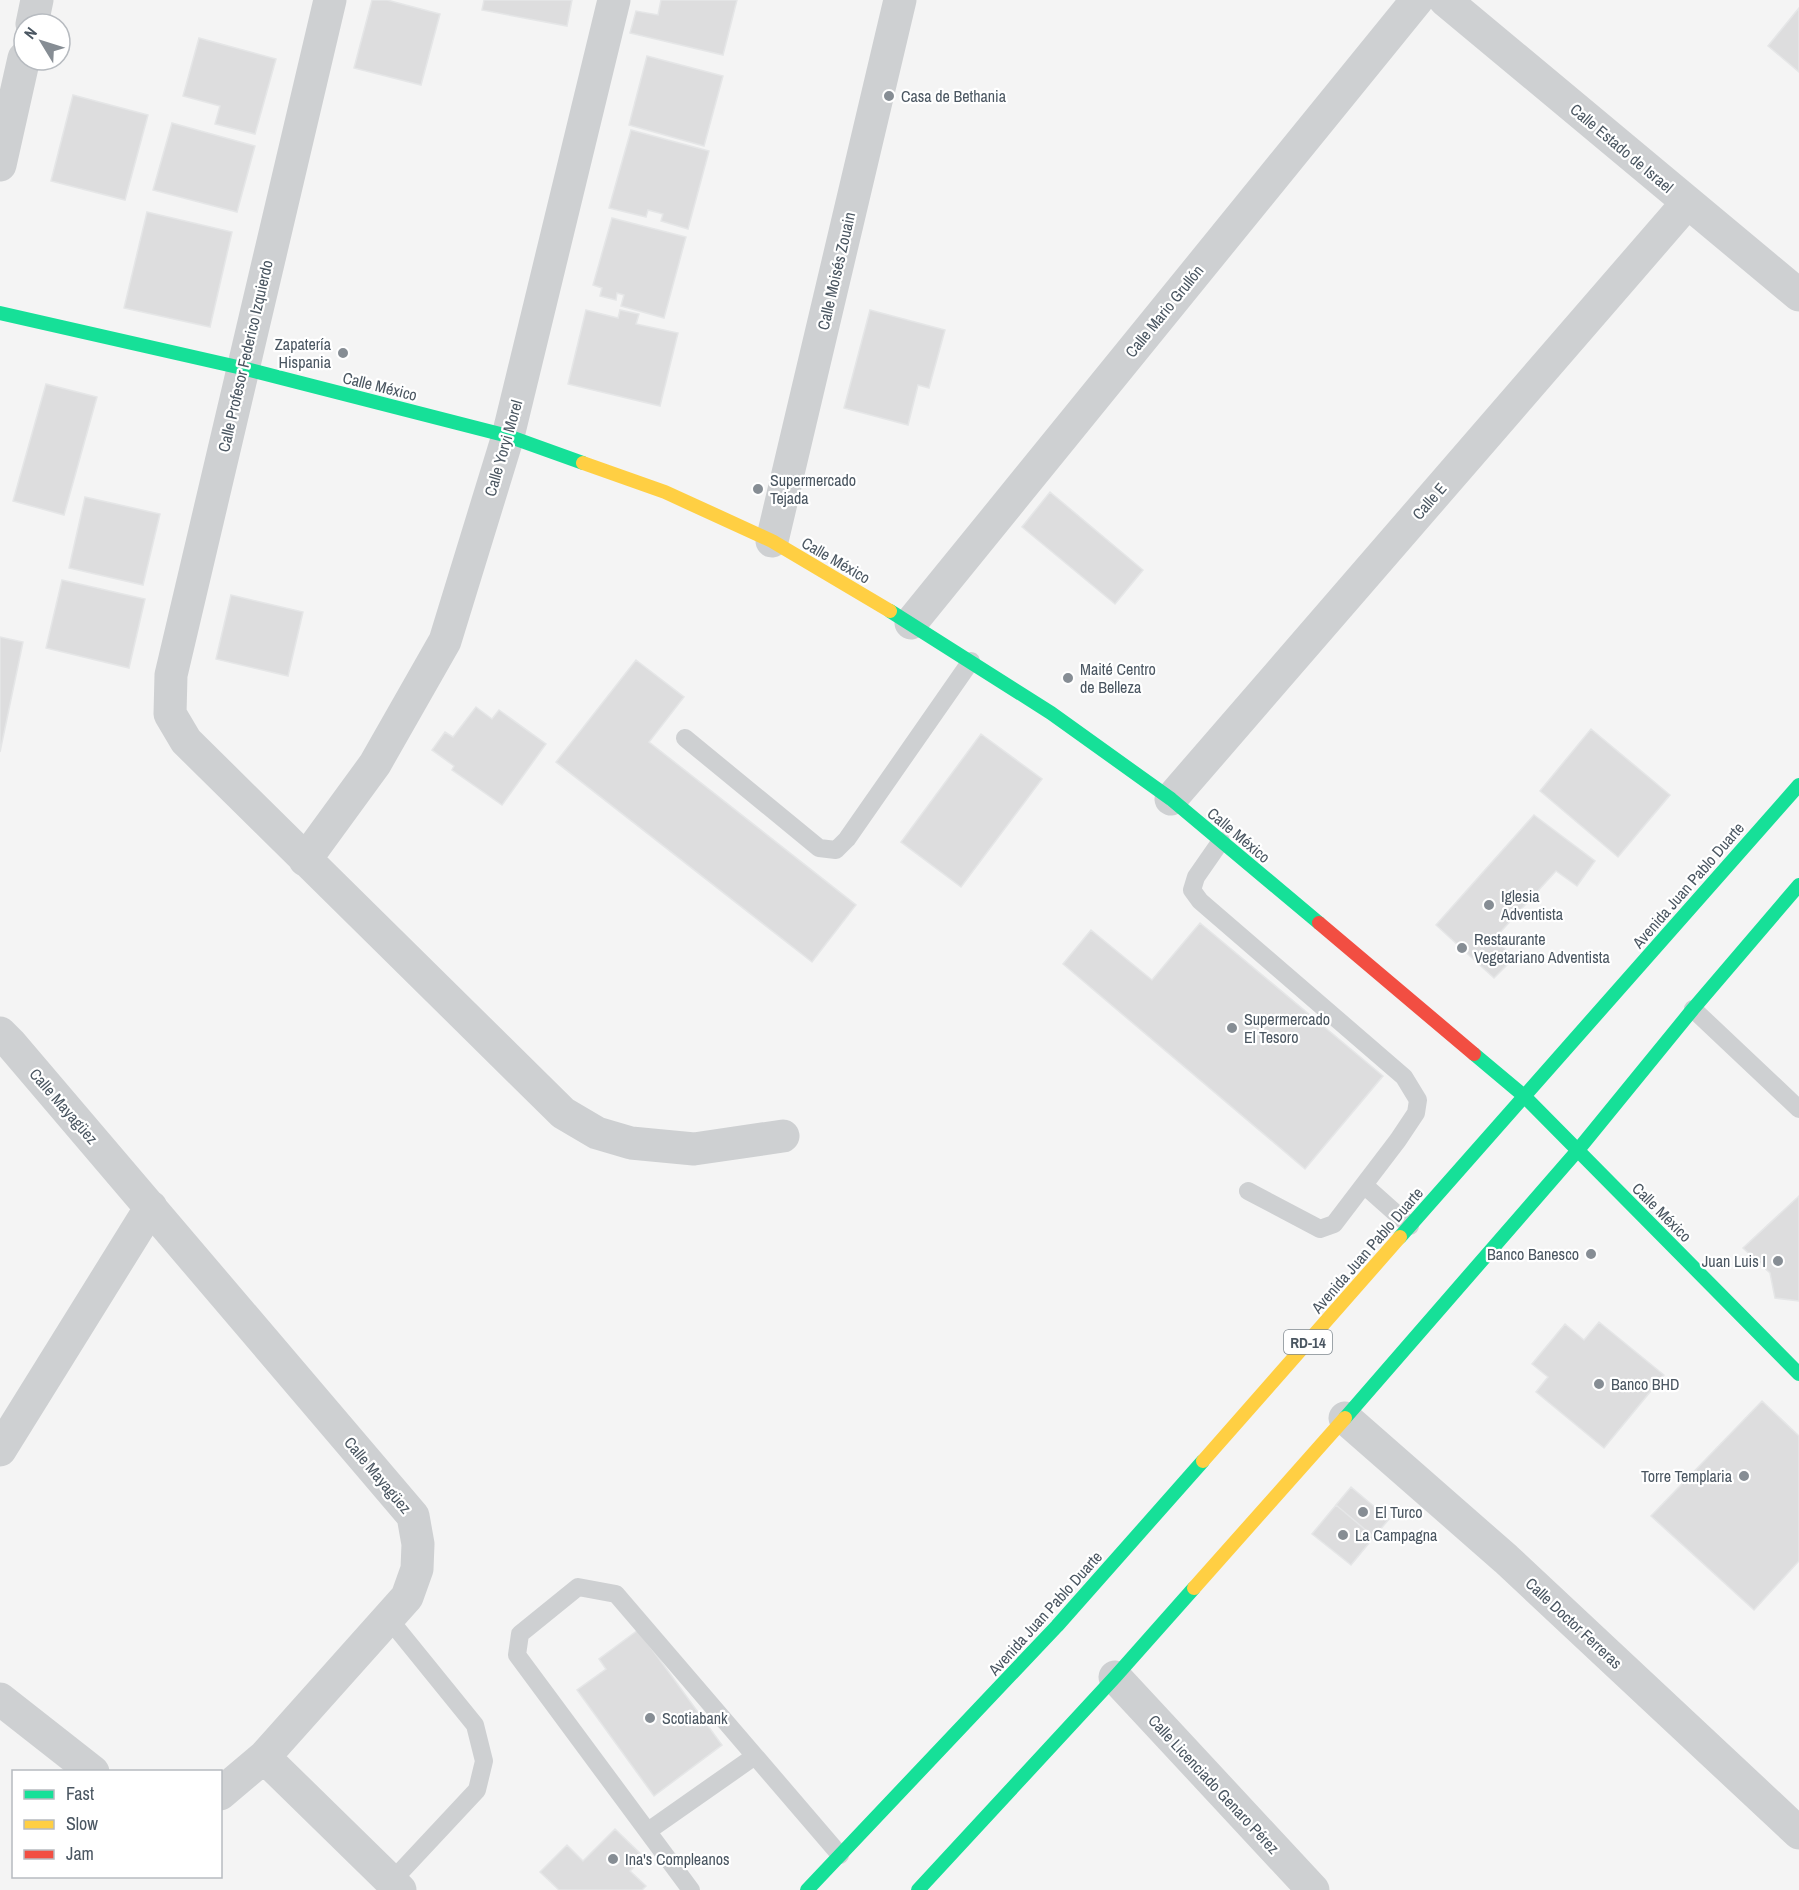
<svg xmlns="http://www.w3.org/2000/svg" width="1799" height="1890" font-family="'Archivo Narrow',sans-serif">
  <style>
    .building { fill: #ddddde; stroke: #e5e6e7; stroke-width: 1.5 }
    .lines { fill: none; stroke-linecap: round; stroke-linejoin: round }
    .lane { stroke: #ced0d2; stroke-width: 18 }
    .street { stroke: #ced0d2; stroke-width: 33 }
    .fast { stroke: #16e098; stroke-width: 14 }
    .slow { stroke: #ffcf43; stroke-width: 14 }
    .jam { stroke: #f24e42; stroke-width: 14 }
    .poi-dot { fill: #868d94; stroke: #fff; stroke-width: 2 }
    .labels { text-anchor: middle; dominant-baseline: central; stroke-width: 4.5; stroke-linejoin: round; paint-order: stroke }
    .shield { fill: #fff; stroke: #808990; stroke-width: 1.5 }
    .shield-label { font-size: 15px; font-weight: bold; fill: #4a5661 }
    .poi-label { font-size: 16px; fill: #4a5661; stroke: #fff; text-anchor: start }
    .street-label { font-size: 16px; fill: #4a5661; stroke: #fff }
  </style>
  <rect width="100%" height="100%" fill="#f4f4f4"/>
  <!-- building -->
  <path class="building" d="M372,0H387L440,14L421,85L354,68Z
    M484,0H572L567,26L482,10Z
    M661,0H737L723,55L630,33L636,11L658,15Z
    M1799,8V72L1768,46Z
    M199,38L276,59L255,134L215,124L220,106L183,96Z
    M647,56L723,76L704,146L629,125Z
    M73,95L148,115L125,200L51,181Z
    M172,123L255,146L237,212L153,190Z
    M631,130L709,151L688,229L661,221L663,214L648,210L646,217L609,208Z
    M147,212L232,232L210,327L124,308Z
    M612,218L686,237L664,318L621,306L624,295L617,293L616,300L600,296L602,288L593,285Z
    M586,310L618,318L620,310L639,314L636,324L678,333L660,406L568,384Z
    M870,310L945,330L929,388L918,385L908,425L844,408Z
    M46,384L97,397L64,515L13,501Z
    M1050,492L1143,570L1115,604L1022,527Z
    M85,497L160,514L143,585L69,568Z
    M62,580L145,599L129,668L46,648Z
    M231,595L303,612L288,676L216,659Z
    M0,637L23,642L0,752Z
    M636,660L684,697L649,742L856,905L812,962L556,762Z
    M476,707L492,719L499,710L546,744L502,805L452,770L454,766L432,750L445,732L453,737Z
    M1591,729L1670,795L1618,857L1540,791Z
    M981,734L1042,779L961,887L901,842Z
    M1534,815L1595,861L1577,886L1556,871L1495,938L1514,958L1494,978L1436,925Z
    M1200,923L1383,1076L1305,1169L1063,964L1091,930L1152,980Z
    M1799,1196V1301L1775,1298L1770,1273L1743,1248Z
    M1599,1322L1664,1375L1604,1448L1536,1392L1548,1377L1532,1364L1565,1324L1584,1340Z
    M1762,1401L1799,1436V1561L1754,1610L1651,1516Z
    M1351,1487L1389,1519L1374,1537L1336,1505Z
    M1336,1505L1374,1537L1351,1565L1312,1534Z
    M638,1630L722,1745L654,1796L577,1690L606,1669L599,1659Z
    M615,1829L644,1857L630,1871L646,1886L642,1890H559L540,1872L567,1845L583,1861Z"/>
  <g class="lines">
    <!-- lane -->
    <path class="lane" d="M685,738L819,848L836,850L847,839L971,661
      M1221,841L1196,877L1192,890L1200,901L1404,1077L1418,1100L1416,1113L1398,1140L1334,1224L1320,1229L1248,1191
      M1693,1009L1799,1109
      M1364,1185L1410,1226
      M389,1619L475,1725L484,1761L477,1790L391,1882
      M648,1831L755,1756
      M691,1890L517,1655L520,1634L578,1587L616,1594L840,1855"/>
    <!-- street -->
    <path class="street" d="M330,0L171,675L170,714L186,741L563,1113L597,1133L631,1143L694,1149L783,1136
      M1445,0L1799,295
      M32,24L37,0
      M0,165L24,58
      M772,541L900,0
      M911,623L1417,0
      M1171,799L1687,203
      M305,860L375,764L445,641L508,436L614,0
      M0,1033L11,1044L413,1516L418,1544L417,1569L407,1597L264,1757L220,1794
      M1345,1418L1506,1559L1799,1833
      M0,1450L151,1207
      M1115,1677L1313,1890
      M0,1699L93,1772
      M264,1757L400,1890"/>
    <!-- fast -->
    <path class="fast" d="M0,313L242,368L508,436L583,463
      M890,611L1051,713L1171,799L1319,923
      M1474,1054L1524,1096L1799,1374
      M1400,1237L1799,785
      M1345,1418L1578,1150L1693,1009L1799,885
      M807,1890L1057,1626L1203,1461
      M918,1890L1115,1677L1194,1588"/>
    <!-- slow -->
    <path class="slow" d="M583,463L665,492L772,541L890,611
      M1203,1461L1400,1237
      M1194,1588L1345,1418"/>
    <!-- jam -->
    <path class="jam" d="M1319,923L1474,1054"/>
  </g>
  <!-- markers -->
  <g class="poi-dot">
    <circle cx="889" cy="96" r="6"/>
    <circle cx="343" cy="353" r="6"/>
    <circle cx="758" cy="489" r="6"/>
    <circle cx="1068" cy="678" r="6"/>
    <circle cx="1489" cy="905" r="6"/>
    <circle cx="1462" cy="948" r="6"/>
    <circle cx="1232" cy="1028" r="6"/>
    <circle cx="1591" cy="1254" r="6"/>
    <circle cx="1778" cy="1261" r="6"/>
    <circle cx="1599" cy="1384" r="6"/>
    <circle cx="1744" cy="1476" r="6"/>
    <circle cx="1363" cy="1512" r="6"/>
    <circle cx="1343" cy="1535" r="6"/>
    <circle cx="650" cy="1718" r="6"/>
    <circle cx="613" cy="1859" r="6"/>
  </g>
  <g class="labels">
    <!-- shield labels -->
    <rect class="shield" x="1284" y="1330" width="48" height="24" rx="4.5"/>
    <g class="shield-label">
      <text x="1308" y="1342">RD-14</text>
    </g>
    <!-- poi labels -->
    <g class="poi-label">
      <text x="901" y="96">Casa de Bethania</text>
      <text x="331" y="344" text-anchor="end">Zapatería<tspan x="331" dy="18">Hispania</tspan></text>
      <text x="770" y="480">Supermercado<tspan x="770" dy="18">Tejada</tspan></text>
      <text x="1080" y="669">Maité Centro<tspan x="1080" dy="18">de Belleza</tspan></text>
      <text x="1501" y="896">Iglesia<tspan x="1501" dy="18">Adventista</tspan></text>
      <text x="1474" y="939">Restaurante<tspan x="1474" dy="18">Vegetariano Adventista</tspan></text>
      <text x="1244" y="1019">Supermercado<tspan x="1244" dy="18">El Tesoro</tspan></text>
      <text x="1579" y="1254" text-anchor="end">Banco Banesco</text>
      <text x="1766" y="1261" text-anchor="end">Juan Luis I</text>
      <text x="1611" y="1384">Banco BHD</text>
      <text x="1732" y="1476" text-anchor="end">Torre Templaria</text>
      <text x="1375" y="1512">El Turco</text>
      <text x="1355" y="1535">La Campagna</text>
      <text x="662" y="1718">Scotiabank</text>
      <text x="625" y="1859">Ina's Compleanos</text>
    </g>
    <!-- street labels -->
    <g class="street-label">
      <text transform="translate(1622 148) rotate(40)">Calle Estado de Israel</text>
      <text transform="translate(836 271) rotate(-77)">Calle Moisés Zouain</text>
      <text transform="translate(1164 311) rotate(-51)">Calle Mario Grullón</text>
      <text transform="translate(245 356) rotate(-77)">Calle Profesor Federico Izquierdo</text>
      <text transform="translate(380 386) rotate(14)">Calle México</text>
      <text transform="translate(503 448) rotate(-74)">Calle Yoryi Morel</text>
      <text transform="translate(1429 501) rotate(-49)">Calle E</text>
      <text transform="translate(836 560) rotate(30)">Calle México</text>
      <text transform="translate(1239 835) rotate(40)">Calle México</text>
      <text transform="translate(1688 885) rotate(-49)">Avenida Juan Pablo Duarte</text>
      <text transform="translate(64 1106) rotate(49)">Calle Mayagüez</text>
      <text transform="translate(1662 1212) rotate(45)">Calle México</text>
      <text transform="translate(1367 1250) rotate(-49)">Avenida Juan Pablo Duarte</text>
      <text transform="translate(378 1475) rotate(50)">Calle Mayagüez</text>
      <text transform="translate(1045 1613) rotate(-48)">Avenida Juan Pablo Duarte</text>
      <text transform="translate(1574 1623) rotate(43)">Calle Doctor Ferreras</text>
      <text transform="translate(1214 1784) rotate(47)">Calle Licenciado Genaro Pérez</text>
    </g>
  </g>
  <!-- legend -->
  <rect x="12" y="1770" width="210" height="108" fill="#ffffff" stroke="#b7bbc0" stroke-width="1.5"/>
  <rect x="24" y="1790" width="30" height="9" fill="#16e098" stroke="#b7bbc0" stroke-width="1.5"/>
  <text x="66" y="1800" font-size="18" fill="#4a5661">Fast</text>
  <rect x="24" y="1820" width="30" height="9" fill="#ffcf43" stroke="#b7bbc0" stroke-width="1.5"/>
  <text x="66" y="1830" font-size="18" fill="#4a5661">Slow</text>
  <rect x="24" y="1850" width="30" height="9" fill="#f24e42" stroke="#b7bbc0" stroke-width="1.5"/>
  <text x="66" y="1860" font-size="18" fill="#4a5661">Jam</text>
  <!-- north arrow -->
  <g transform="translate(42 42) rotate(308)"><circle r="28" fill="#ffffff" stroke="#b7bbc0" stroke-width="1.5"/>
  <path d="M0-4.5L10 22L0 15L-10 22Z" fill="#868d94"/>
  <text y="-9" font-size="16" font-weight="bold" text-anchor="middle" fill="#4a5661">N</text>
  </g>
</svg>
